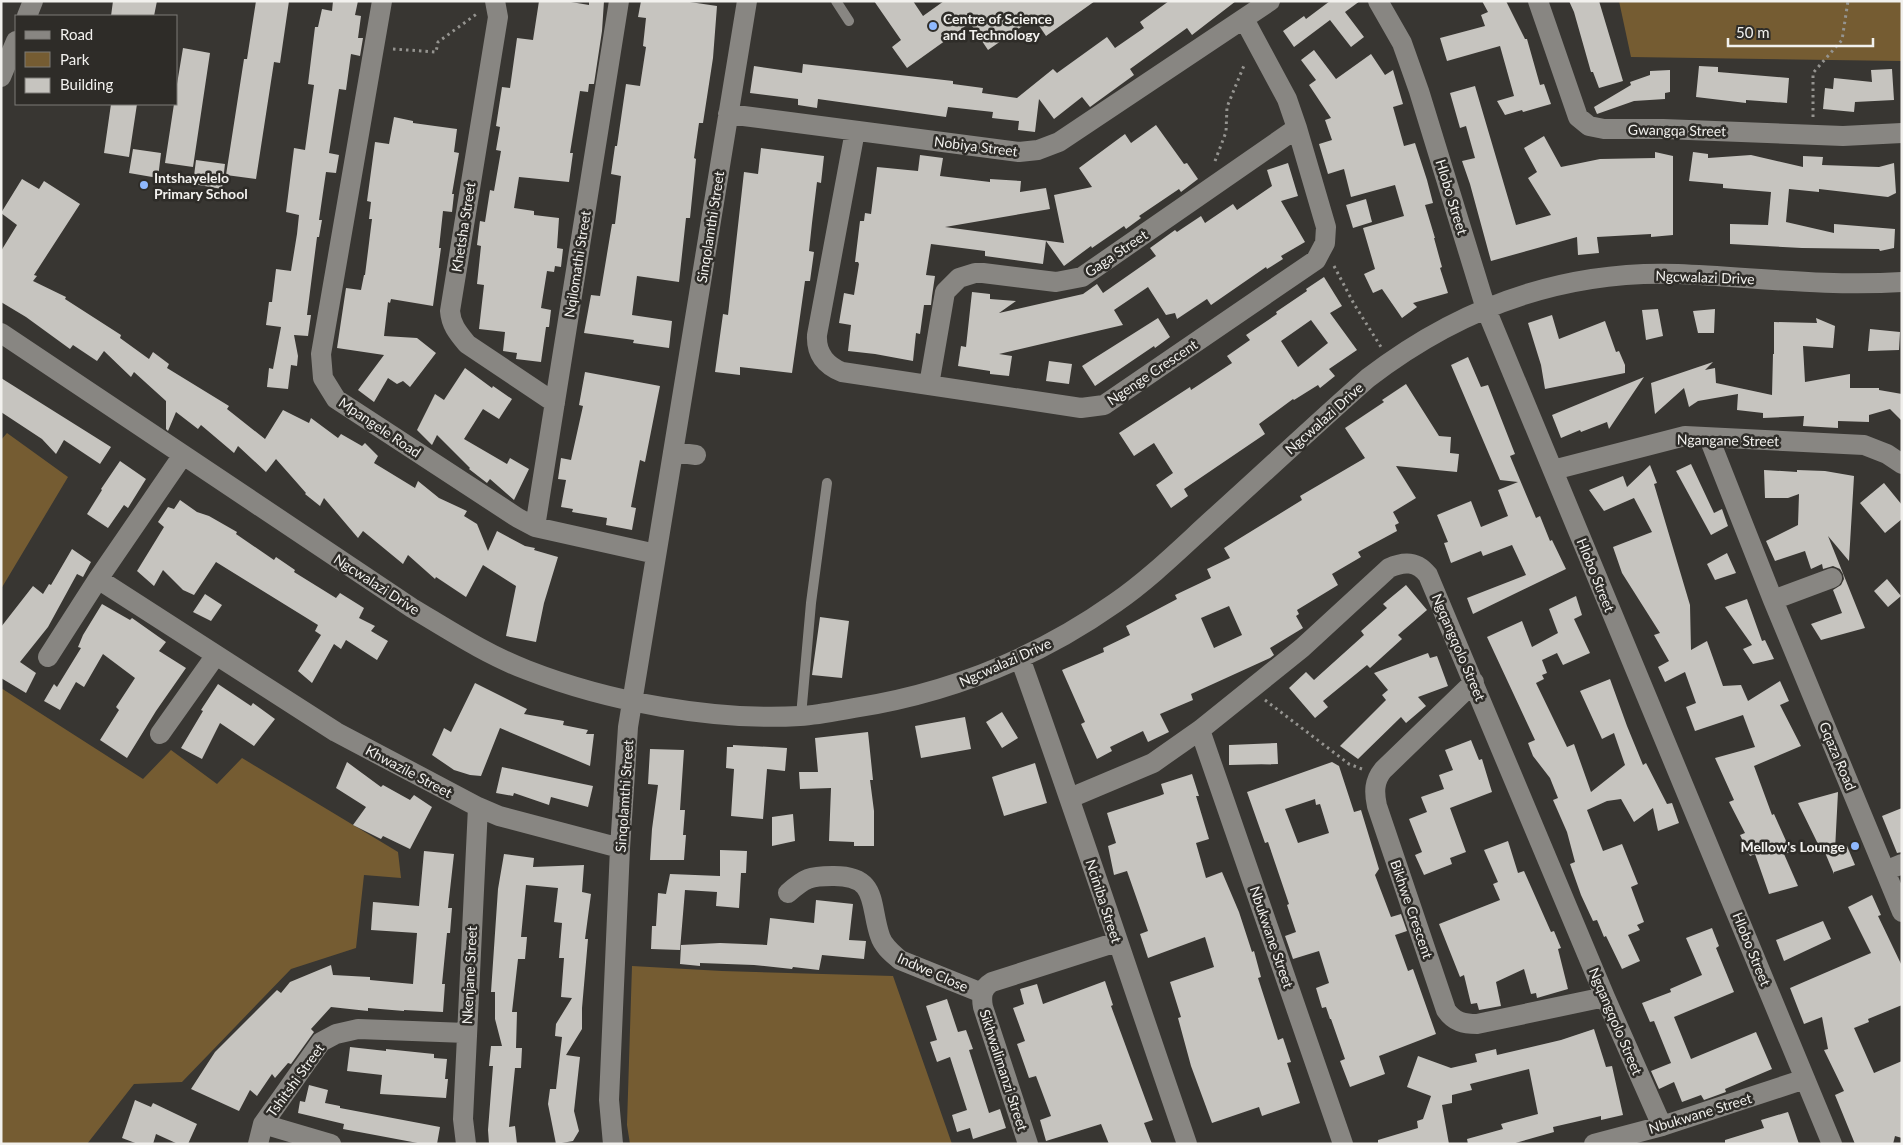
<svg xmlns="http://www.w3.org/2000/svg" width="1903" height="1145" font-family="Lato,sans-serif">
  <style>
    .green { fill: #755c32 }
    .building { fill: #c6c4bf; fill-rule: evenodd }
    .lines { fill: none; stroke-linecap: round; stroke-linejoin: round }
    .path { stroke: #959490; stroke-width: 3; stroke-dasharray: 2.5 4; stroke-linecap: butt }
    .lane { stroke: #888682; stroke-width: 10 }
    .street { stroke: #888682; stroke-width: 20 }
    .poi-dot { fill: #8fb8fd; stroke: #2e2c28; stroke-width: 2 }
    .labels { text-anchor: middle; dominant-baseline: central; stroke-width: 5; stroke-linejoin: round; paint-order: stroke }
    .poi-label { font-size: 14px; font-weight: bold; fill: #f2f1ee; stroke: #2e2c28; text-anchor: start }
    .street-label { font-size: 14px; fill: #f2f1ee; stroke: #2e2c28 }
  </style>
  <rect width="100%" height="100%" fill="#383632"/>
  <!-- green -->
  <path class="green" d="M1619,1H1902V61L1631,57Z
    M7,433L68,477L1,589V440Z
    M1,688L143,779L171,750L217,784L242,758L398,852L401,878L364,875L356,948L291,969L182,1082L134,1084L87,1144H1Z
    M632,966L722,971L893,976L952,1144H630L627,1125Z"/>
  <!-- building -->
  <path class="building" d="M113,1H157L154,16H111Z
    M256,1H289L280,63L274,62L256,179L226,175L244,59H247Z
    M333,1H358L355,15L361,16L358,38H363L360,56L351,54L346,90L339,89L329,153L339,155L336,173L326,172L319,220H322L319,237H317L307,315H311L308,336L294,335L298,356L297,366L291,365L288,389L267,387L269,368L273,369L281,327L266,325L269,302H272L276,269L291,271L297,234L299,215L286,212L294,148L305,150L314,85L308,84L315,27H318L322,9L332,11Z
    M539,1H565L589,5V1H604L602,31L594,84H589L588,92L580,91L570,153H573L569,182L519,177L514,208L534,211V215L559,218L557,248L563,249L561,267L555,266L554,272L547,271L541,308L551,310L549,327H546L541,362L516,359L517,353L503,351L505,332L479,329L484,285L477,284L481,246L477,245L480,221L485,222L490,190L494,191L501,151L496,150L500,127L496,126L502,87L510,88L517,38L533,40Z
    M641,1H683L717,6L713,58L703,123H699L694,158L696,159L690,218H686L679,282L637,276L632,315L672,321L669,348L633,343L634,340L584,333L591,295L600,296L612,224H615L621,176L611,174L615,146H617L626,84L640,86L646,47L643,46L646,18L638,17Z
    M874,1H913L923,16L944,1H1095L1046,36L1034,18L988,50L970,23L907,68L892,47L901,40Z
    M1169,1H1236L1192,35L1187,28L1130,69L1134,75L1090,107L1082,97L1054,119L1039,99L1035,132L1018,130L1019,121L992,118L993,112L948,107L946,117L818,99L817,108L798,105V99L750,93L754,66L802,73L803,64L953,81V84L983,88L982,93L1017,98L1053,69L1057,73L1107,37L1115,48L1144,28L1140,22Z
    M1330,1H1360L1345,12L1364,37L1351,47L1330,20L1294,47L1283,31L1304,16L1306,19Z
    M1482,1H1506L1525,39H1527L1540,85L1544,84L1551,104L1523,112L1522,110L1505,115L1497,101L1514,96L1500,46L1447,61L1440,38L1485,26L1481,15L1488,12Z
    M1569,1H1599L1623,81L1599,88L1593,72H1591L1574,12Z
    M183,48L210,53L193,167L165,163L174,104H176V90Z
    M1314,50L1336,79L1371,54L1385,75L1393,70L1403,104L1393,107L1404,146L1415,143L1427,180L1433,203L1425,205L1435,238H1434L1442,267L1440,268L1448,293L1413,303L1417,307L1402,318L1382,289L1373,293L1364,274L1375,269L1363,228L1404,216L1395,185L1351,197L1344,169L1328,174L1319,144L1332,140L1325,120L1331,118L1309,85L1316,80L1301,60Z
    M1699,66L1718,67V72L1789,78L1787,103L1746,100V103L1696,97Z
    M1892,69L1894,100L1855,102L1854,112L1823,109L1825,88L1833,89L1834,78L1872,82L1871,70Z
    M1670,70V92L1665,93V99L1634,101L1597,114L1594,107L1631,85L1630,82L1650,75V71Z
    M1475,86L1516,225L1551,215L1528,178L1537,172L1524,148L1544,136L1561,167L1600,159L1655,158V152L1673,156V235L1651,237V234L1597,237L1599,253L1578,255L1577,237L1491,261L1470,184L1462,161L1475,158L1466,126L1460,128L1450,93Z
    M111,104H137L129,157L104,153Z
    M394,117L413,121V123L457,129L454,152L459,153L452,194H454L452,212L443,211L439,248H441L433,306L391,299L390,303L388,302L384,336L417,338L436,353L410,387L403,381L397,384L388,378L374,402L358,390L384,355L337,348L346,288L361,290L364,275H365L372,219H369L371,202L367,201L375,142L389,144Z
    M1156,125L1184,164L1187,163L1198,179L1181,192L1179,189L1139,216L1141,218L1126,229L1124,226L1092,248L1091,246L1064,266L1046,241L1043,264L985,256V251L931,244L926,275L935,276L932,296L931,305H924L920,334L916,333L913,361L875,354L848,351L851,325L839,323L844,293L854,295L859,264L858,262H855L860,221H864L865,213L871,214L877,167L918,171L920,155L943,158L940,176L990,182V179L1021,181L1020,192L1046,188L1050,209L945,227L1064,243L1054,195L1092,187L1079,168L1125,134L1131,143Z
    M761,148L824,156L821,183L817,182L812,223L809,251L814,252L810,281H805L792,373L740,367V375L715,372L723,314L728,315L744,172L758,174Z
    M133,149L161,153L158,178L129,173Z
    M1693,152L1708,154V158L1751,155L1803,167V156L1823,157L1822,165L1879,167L1894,163L1896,193L1888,197L1819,189V192L1789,189L1786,222L1834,233V224L1895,229L1894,248L1880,251L1879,249L1802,248L1730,244V224L1768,225L1771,192L1723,188V184L1689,181Z
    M196,160L225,164L222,189L193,184Z
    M1288,163L1298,196L1281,201L1305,242L1281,256L1283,259L1267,269L1266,267L1211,305L1207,299L1177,319L1175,313L1166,315L1148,287L1114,310L1123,325L999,354L1012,356L1009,376L990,374V371L958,366L961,346L966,347L972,292L990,294V299L1016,301L999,313L1083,294L1097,284L1103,293L1156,256L1150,248L1175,230L1177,232L1201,216L1205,223L1233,204L1237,210L1272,186L1267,170Z
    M22,179L39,189L44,181L80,204L34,275L37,276L33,281L66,297L65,299L121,335L120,338L149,359L153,352L169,364L167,368L229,406L227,409L265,439L283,410L309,423L311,418L338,438L341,434L362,446L365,443L378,456L374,463L415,488L418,481L439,498L467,511L464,516L477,524L488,551L497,531L525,546L535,548L534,550L558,557L544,603L536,642L506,636L516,586L483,565L466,597L436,577L435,579L408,555L403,564L363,531L358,538L324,498L320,506L305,494L306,493L276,459L266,472L238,446L234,453L201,425L198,429L176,412L168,431L166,429V401L134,372L131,377L104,351L97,361L73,345L70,349L26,317L1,302V251L17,225L1,213Z
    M1366,199L1372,222L1353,228L1346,205Z
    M1324,277L1342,306L1330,313L1357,350L1329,369L1335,376L1320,388L1318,385L1294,400L1293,399L1259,424L1265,434L1184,489L1188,496L1171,508L1156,485L1173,473L1154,443L1134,456L1119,433L1190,387L1191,390L1232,363L1227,356L1250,340L1246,335L1277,314L1276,312L1307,291L1306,289ZM1311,320L1328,343L1298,367L1281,341Z
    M1658,309L1663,336L1646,340L1642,310Z
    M1715,309L1714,333H1698L1693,311Z
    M1552,315L1559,339L1605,321L1616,352L1619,351L1625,365V373L1545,389L1541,365L1528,323Z
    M1158,318L1170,337L1155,348L1154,346L1095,386L1082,366Z
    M1816,318L1835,326L1833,348L1803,346L1805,382L1850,374V388H1879V390L1902,394V421L1890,409L1869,415V422L1838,421V428L1803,426L1804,416L1763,418V413L1737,410L1738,394L1698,401L1689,407L1684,388L1655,414L1651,383L1713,362L1705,370L1715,368L1716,383L1772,395L1773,354H1774V322L1817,323Z
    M1870,329L1900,332L1899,350L1868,351Z
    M1468,357L1481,387L1488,385L1515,454L1510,456L1536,518L1540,516L1550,541L1552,540L1566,569L1473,614L1467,598L1526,575L1512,545L1483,556L1481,551L1451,563L1444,543L1448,542L1437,515L1471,501L1481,527L1508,516L1498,490L1518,482L1500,480L1451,365Z
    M1049,361L1072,364L1069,384L1046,381Z
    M465,368L492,388L493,386L512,399L499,419L483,409L464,439L507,464L510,458L529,469L514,500L490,479L487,483L469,469L470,468L437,435L432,445L417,430L435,394L444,400Z
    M585,372L660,386L645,462L640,460L631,507L636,508L632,530L606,525L607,518L572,512L573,509L561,507L566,480L558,479L561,458L571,460L583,406L579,405Z
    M1644,377L1609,429L1607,422L1581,432L1580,430L1561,438L1552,415Z
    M1,378L111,447L100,464L64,440L56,454L42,439L1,412Z
    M1406,384L1439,436L1451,437L1450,453L1459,454L1457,472L1396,466L1416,498L1393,512L1399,523L1395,525L1397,531L1358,552L1361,557L1332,574L1338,585L1297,610L1299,614L1296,616L1303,628L1270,648L1274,655L1270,658L1191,694L1193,700L1160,714L1169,732L1148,742L1143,731L1110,747L1112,751L1097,759L1081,724L1085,722L1062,670L1104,652L1103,648L1130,635L1126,626L1177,599L1175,595L1211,578L1207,569L1230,558L1224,548L1302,500L1300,496L1365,458L1345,428L1384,402L1382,400ZM1229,606L1242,635L1214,648L1201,618Z
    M120,461L146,479L128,508L124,505L108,528L87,514L102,490L101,489Z
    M1691,464L1714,513L1722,509L1728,526L1711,535L1676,471Z
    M1650,465L1657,483L1654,484L1690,605L1691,650L1707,641L1723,686L1741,685L1748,701L1780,681L1789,701L1780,705L1801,746L1754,766L1772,815L1774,814L1791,852L1784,854L1798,886L1769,894L1755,854L1750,856L1740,835L1745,833L1729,802L1734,800L1715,758L1755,747L1743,715L1695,731L1686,707L1696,703L1685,672L1665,682L1658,667L1669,661L1654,635L1660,633L1622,573L1613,547L1652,532L1634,498L1604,511L1589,490L1623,476L1627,487Z
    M1764,470L1797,472V470L1825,471L1854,476L1849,561L1828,536L1865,628L1821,640L1811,624L1842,613L1833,590L1841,585L1844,579L1843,574L1840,569L1833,566L1823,569L1822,564L1811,569L1805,551L1775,561L1766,541L1798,525L1799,494L1788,498H1765Z
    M1884,483L1902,505V519L1885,533L1860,503Z
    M180,500L197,512L209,516L237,532L236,534L274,560L276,557L295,570L294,572L336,598L340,593L364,608L359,618L375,626L371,631L388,641L377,660L346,640L341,649L334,644L312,683L298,671L321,635L315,631L318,625L216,562L194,595L183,590L163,570L154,586L137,571L164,527L158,522L168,507L174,509Z
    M72,549L91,562L83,577L77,574L48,627L20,662L36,673L26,693L1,678V627L33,586L43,594L49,584L51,585Z
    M1727,553L1736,573L1715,580L1707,564Z
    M1887,579L1901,596L1888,607L1874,591Z
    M1406,585L1427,610L1398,635L1402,639L1370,668L1367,665L1323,701L1328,707L1315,718L1289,688L1306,672L1314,680L1364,635L1361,631L1387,608L1383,604Z
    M205,594L222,605L211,621L193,612Z
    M1576,596L1582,615L1574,619L1590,653L1563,665L1557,653L1542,660L1547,673L1542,675L1544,679L1536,683L1567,747L1574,744L1591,792L1625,765L1614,733L1602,739L1580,691L1610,679L1627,726L1643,765L1646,763L1667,804L1672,803L1679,823L1658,831L1653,808L1634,822L1621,799L1607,801L1587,810L1603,851L1622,844L1638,884L1631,887L1644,922L1637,925L1640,930L1628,935L1640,961L1622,969L1606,936L1604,937L1597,920L1593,921L1581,895L1570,864L1575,862L1567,832L1553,800L1558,798L1550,778L1533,756L1528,743L1535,740L1487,637L1522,621L1532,647L1558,633L1549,609Z
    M1747,599L1762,641L1765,640L1774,659L1753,664L1743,649L1752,645L1725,607Z
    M102,604L130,620L132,618L166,642L159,651L186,668L156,711L127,758L100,740L119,710L116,707L135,678L103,654L84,687L76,682L60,710L44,701L54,684L57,687L81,648L78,647L83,635Z
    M820,617L849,621L842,678L812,675Z
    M1428,653L1430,658L1437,656L1448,686L1418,697L1426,706L1406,723L1401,717L1358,759L1340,746L1386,700L1382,695L1388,690L1374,673Z
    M475,683L527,709L524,714L564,721L563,725L588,730L586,734H594L590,766L500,728L481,776L470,775L454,770L432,755L444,728L451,732Z
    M218,684L251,706L253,703L275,719L254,746L220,723L202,759L181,748L203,711L201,710Z
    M1002,712L1018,738L1002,748L986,722Z
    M965,717L971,749L921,758L915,726Z
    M868,732L873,780H870L874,811V846H854V842L829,841L831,788L800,789L799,772H818L815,738Z
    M1471,740L1479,760L1482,759L1492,792L1450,808L1466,852L1450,858L1452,864L1424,875L1415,855L1422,852L1409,819L1427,812L1421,797L1444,789L1439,775L1453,770L1445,750Z
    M1277,743L1278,764L1229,765V745Z
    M733,745L787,748L785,771L767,769L763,819L731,816L734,769L726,768L727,747H733Z
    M650,749L684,750L680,810H685L683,835H686L684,860H650L652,829L658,785L648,784Z
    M347,762L381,787L383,785L410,800L414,795L432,807L410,849L383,836L381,839L353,825L366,807L336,788Z
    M1332,762L1339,766L1354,812L1361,810L1379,869L1375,875L1391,917L1401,914L1407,931L1395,935L1408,971L1413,969L1436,1034L1379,1056L1385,1074L1350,1087L1340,1061L1345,1059L1331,1019H1330L1326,1007L1322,1008L1316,988L1329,983L1319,951L1293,959L1285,936L1296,932L1287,905L1289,904L1268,842L1265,843L1247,792ZM1315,799L1316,805L1320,804L1329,833L1298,843L1285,809Z
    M1035,763L1047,803L1004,816L992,777Z
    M502,767L593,786L588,807L551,797L549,805L514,793L513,796L496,793Z
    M1192,774L1199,796H1196L1209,839L1196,843L1206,878L1222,872L1239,912L1252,952L1254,951L1261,977L1258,978L1278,1040L1283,1038L1291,1062L1287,1063L1300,1103L1262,1116L1259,1107L1212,1123L1191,1066L1178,1018L1181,1017L1170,982L1214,967L1205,937L1148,958L1140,934L1148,931L1127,871L1114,875L1108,846L1116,843L1107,813L1159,796L1164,794L1161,784Z
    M1838,792L1835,850L1847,846L1855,865L1834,872V874L1821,843L1818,844L1798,803Z
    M1902,808V852L1897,853L1882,816Z
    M793,814L795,841L772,846V817Z
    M1508,841L1518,873L1524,871L1551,932L1554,931L1561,948L1558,949L1568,989L1537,998L1536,993L1531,994L1524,969L1496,982L1501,1006L1479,1010L1477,1003L1471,1004L1464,975L1460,977L1439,924L1500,900L1493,884L1498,882L1484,850Z
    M720,850L747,851L746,873H741L739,908L716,906L717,892L685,890L680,950L651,949L652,926H656L658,893L666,894L670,874L720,876Z
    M424,851L454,854L448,908H452L450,933H447L442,984H445L443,1012L404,1010V1011L368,1008V1011L331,1007L311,1029L314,1032L291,1064L288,1063L275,1078L272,1074L257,1096L250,1090L239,1111L191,1089L215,1052L277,990L281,993L290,982L331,965L333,975L370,977V980L413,984L417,933L371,930L373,902L419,906Z
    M504,854L534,858L533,867L584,865L582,892L591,894L585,939H588L582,1008V1029L566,1055L580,1057L574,1111L579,1131L573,1141L556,1144L548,1104L550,1089H556L562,1037L555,1036L556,1024L572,998L561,997L564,958H559L562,923L554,922L558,888L526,885L521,937H527L525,959H518L512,1012H517L516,1048H522L521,1068H515L509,1127L515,1126L517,1144H489L488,1130L493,1066H489L491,1046H502L495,1019V992H491L498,889Z
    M1872,895L1881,915L1878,916L1902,966V1005L1868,1019L1869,1022L1854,1028L1874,1073L1902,1061V1138L1895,1136L1893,1144H1855L1835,1095L1844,1091L1824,1050L1828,1049L1822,1017L1804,1024L1790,988L1871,953L1848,907Z
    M816,900L853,904L849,940L866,941L864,959L822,955L819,970L793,967L792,969L754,965L700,963V966L680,964L681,945L720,943L767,945L770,918L814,923Z
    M1823,921L1831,939L1784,961L1776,940Z
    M1712,928L1719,946L1716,948L1734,992L1674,1017L1691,1059L1756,1032L1772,1069L1725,1089L1726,1092L1704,1100L1701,1095L1682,1102L1674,1082L1659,1089L1651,1071L1671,1063L1654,1021L1650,1022L1642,1003L1671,992L1670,989L1702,975L1686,938Z
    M1105,981L1113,1005L1111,1006L1153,1120L1144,1123L1152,1144H1109L1101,1124L1046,1141L1040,1120L1051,1116L1036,1076L1029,1078L1017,1044L1025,1041L1013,1008L1024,1004L1020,989L1037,984L1043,1004Z
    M947,999L958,1032L966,1030L973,1049L969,1050L989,1113L1000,1109L1006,1128L973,1139L970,1128L957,1132L952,1115L967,1110L950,1057L937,1062L930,1042L937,1040L926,1006Z
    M1594,1029L1606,1067L1612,1066L1623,1115L1601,1120V1116L1553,1127L1554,1132L1512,1144H1468L1467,1139L1503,1129L1501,1124L1538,1114L1529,1069L1470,1084L1472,1090L1452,1095V1103L1442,1105L1449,1144H1378V1140L1418,1128L1417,1121L1423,1119L1431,1096L1407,1087L1418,1056L1451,1068L1477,1062L1475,1054L1496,1049L1497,1055L1561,1040Z
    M350,1047L386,1051V1049L434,1054V1058L447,1059L445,1079H448L446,1098L380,1094L382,1075L347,1071Z
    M309,1085L328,1090L325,1103L340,1106V1108L440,1127L437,1144H423L343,1129L344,1124L298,1113L300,1101L305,1102Z
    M135,1100L151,1107L153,1103L197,1124L188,1144H178L156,1134L153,1144H138L122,1138Z
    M1788,1112L1799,1144H1725V1140L1764,1128L1761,1120Z"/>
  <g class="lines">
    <!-- path -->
    <path class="path" d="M393,49L436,52L438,42L478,13
      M1813,117V73L1842,40L1848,1
      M1215,161L1226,132L1227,107L1245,63
      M1334,266L1354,304L1381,347
      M1265,700L1349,764L1362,769"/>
    <!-- lane -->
    <path class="lane" d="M836,1L849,21
      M801,716L811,603L827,483"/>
    <!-- street -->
    <path class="street" d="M382,1L321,354L323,378L336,399L518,518L535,527L656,554
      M495,1L498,17L450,311C451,325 458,333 467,344L555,403
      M1378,1L1402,43L1419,91L1486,309L1832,1144
      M1538,1L1578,117L1589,126L1604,129H1663L1843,136L1902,133
      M27,16L33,1
      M1,77L16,41
      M728,114L1019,152L1038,150L1059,142L1270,1
      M855,131L817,335C816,353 825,365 842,372L1081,408L1104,405L1316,260L1325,243L1326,227L1297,128L1287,99L1244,19
      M1,333L412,608C449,630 487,655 527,670C609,702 713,721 800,716C818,715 837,711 854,708C949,693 1037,658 1115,603C1151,578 1182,547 1214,518C1266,471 1316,424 1368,378C1459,308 1562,270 1678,274C1752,277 1827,287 1902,282
      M929,385L945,292L959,278L975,273H983L1056,282L1082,277L1297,128
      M1709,438L1773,600L1902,912
      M673,452L696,455
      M1553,470L1685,436L1864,445L1887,454L1902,464
      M535,527L619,1
      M98,579L336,732L478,807L499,816L620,848
      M1773,600L1832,578
      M48,657L98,579L183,455
      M1020,658C1078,819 1131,982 1187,1144
      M1474,682L1383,770C1374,781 1374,792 1377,806L1446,1010C1454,1022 1464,1024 1477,1024L1605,997
      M1200,730L1343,1144
      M160,734L216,655
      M1070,798L1153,763L1200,730L1302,648L1389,568C1404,561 1417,561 1428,575L1605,997L1662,1126
      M1885,871L1902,864
      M788,893C805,878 810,876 832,876C879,875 869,904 880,936C883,946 892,953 900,960L982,993
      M263,1124L331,1144
      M258,1144L263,1124L321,1042L336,1034L358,1029L467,1033
      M466,1144L463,1119L478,807
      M613,1144L609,1100L620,848L628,727L747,1
      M1028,1144L983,1007C981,996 982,988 992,982L1117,942
      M1594,1144L1662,1126L1805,1079"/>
  </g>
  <!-- markers -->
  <g class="poi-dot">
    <circle cx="933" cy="26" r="5"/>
    <circle cx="144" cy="185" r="5"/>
    <circle cx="1855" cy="846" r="5"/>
  </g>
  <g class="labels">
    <!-- poi labels -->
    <g class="poi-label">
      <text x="943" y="18">Centre of Science<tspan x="943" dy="16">and Technology</tspan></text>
      <text x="154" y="177">Intshayelelo<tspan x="154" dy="16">Primary School</tspan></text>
      <text x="1845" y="846" text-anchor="end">Mellow's Lounge</text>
    </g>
    <!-- street labels -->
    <g class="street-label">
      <text transform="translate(1677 130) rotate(1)">Gwangqa Street</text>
      <text transform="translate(976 146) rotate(7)">Nobiya Street</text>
      <text transform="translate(1452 197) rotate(73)">Hlobo Street</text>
      <text transform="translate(463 227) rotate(-81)">Khetsha Street</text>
      <text transform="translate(710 227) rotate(-81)">Sinqolamthi Street</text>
      <text transform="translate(1116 253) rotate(-34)">Gaga Street</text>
      <text transform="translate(577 264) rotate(-81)">Nqilomathi Street</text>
      <text transform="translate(1705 277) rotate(2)">Ngcwalazi Drive</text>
      <text transform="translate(1152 372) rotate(-34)">Ngenge Crescent</text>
      <text transform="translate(1324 418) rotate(-42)">Ngcwalazi Drive</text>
      <text transform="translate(380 427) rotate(34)">Mpangele Road</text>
      <text transform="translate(1728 440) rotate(1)">Ngangane Street</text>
      <text transform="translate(1596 575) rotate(68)">Hlobo Street</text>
      <text transform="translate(377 584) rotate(33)">Ngcwalazi Drive</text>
      <text transform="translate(1459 647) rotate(67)">Ngqangqolo Street</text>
      <text transform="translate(1005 662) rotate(-24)">Ngcwalazi Drive</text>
      <text transform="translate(1838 756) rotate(67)">Gqaza Road</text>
      <text transform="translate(409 771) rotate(28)">Khwazile Street</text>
      <text transform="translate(624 796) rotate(-86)">Sinqolamthi Street</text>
      <text transform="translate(1104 901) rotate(72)">Nciniba Street</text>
      <text transform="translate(1412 909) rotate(71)">Bikhwe Crescent</text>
      <text transform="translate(1272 937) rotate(71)">Nbukwane Street</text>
      <text transform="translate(1752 949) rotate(68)">Hlobo Street</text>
      <text transform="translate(933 972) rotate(24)">Indwe Close</text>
      <text transform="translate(469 975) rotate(-87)">Nkenjane Street</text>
      <text transform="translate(1616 1021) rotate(67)">Ngqangqolo Street</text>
      <text transform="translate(1004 1070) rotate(72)">Sikhwalimanzi Street</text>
      <text transform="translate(295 1080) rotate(-54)">Tshitshi Street</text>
      <text transform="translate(1700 1113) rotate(-17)">Nbukwane Street</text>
    </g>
  </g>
  <!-- border -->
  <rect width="1903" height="1145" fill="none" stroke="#f2f1ee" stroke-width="5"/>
  <!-- legend -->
  <rect x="15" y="15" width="162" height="90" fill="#2e2c28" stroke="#7c7b77"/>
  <rect x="25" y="31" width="25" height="8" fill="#888682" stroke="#7c7b77"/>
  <text x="60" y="40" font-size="15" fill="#f2f1ee">Road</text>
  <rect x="25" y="52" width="25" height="15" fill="#755c32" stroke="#7c7b77"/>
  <text x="60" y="65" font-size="15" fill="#f2f1ee">Park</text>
  <rect x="25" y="78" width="25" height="15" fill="#c6c4bf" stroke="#7c7b77"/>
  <text x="60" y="90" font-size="15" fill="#f2f1ee">Building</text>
  <!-- scale -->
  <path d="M1728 38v8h145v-8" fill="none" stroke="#f2f1ee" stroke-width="2.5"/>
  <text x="1736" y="38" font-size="15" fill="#f2f1ee" stroke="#2e2c28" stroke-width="4" paint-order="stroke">50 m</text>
</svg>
